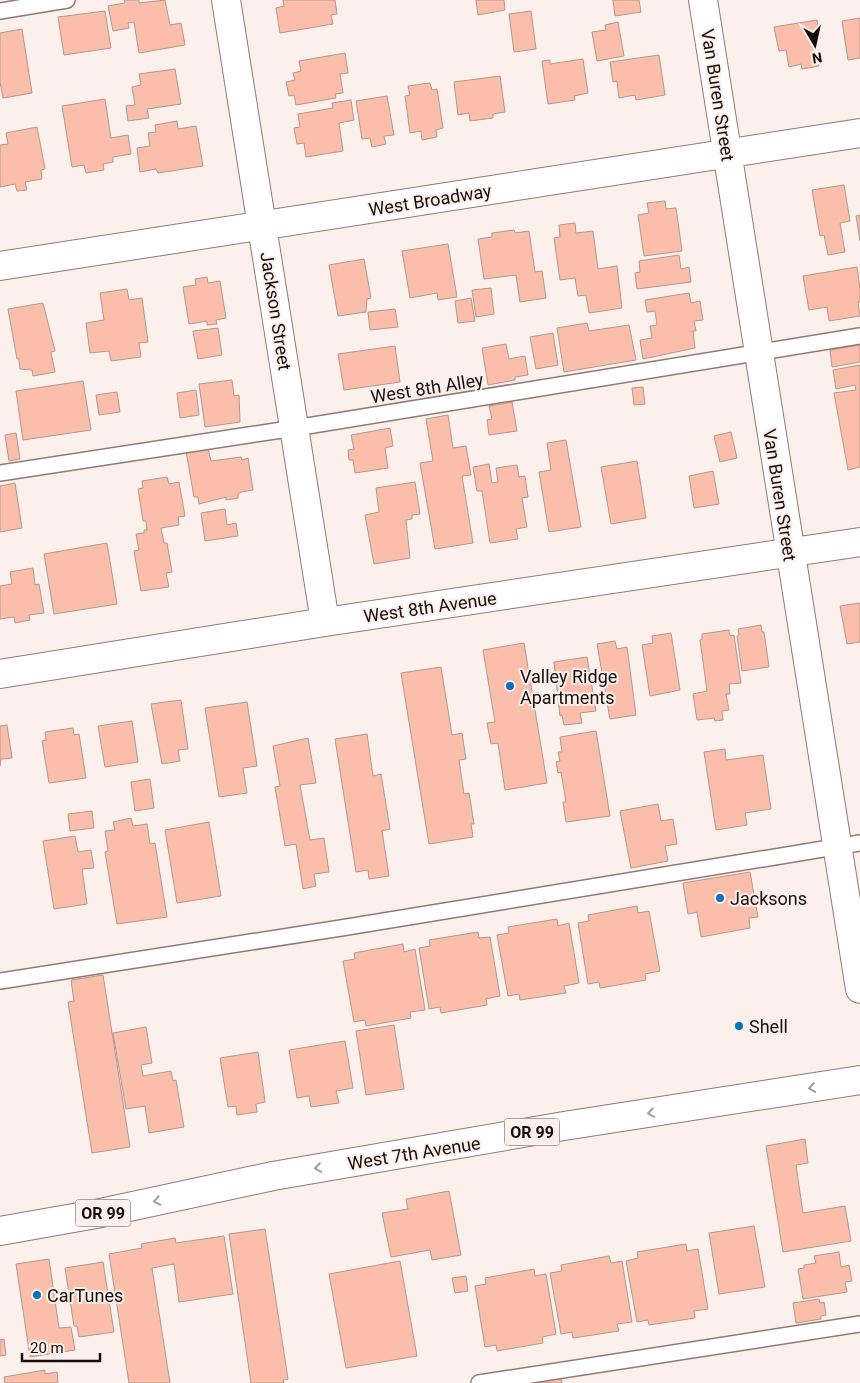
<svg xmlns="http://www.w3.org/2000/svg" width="860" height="1383" font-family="Roboto,sans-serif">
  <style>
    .building { fill: #fabeab; stroke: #b3978f }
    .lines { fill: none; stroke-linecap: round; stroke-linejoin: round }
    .lane-casing { stroke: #937971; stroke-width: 18 }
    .street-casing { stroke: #937971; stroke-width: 30 }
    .primary-casing { stroke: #937971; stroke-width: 30 }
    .lane { stroke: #fff; stroke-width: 15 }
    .street { stroke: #fff; stroke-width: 28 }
    .primary { stroke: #fff; stroke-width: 28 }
    .oneway { stroke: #a29e9d }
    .poi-dot { fill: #0773be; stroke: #fcf0ec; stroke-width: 2 }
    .labels { text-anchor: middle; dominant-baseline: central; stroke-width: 4; stroke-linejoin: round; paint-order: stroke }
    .shield { fill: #fcf0ec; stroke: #5c514e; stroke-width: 1 }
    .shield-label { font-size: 16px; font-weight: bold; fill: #170d0a }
    .street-label { font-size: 18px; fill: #170d0a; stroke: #fcf0ec }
    .poi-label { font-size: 18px; fill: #170d0a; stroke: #fcf0ec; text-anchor: start }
  </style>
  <rect width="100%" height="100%" fill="#fcf0ec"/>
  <!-- building -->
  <path class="building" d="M124,0H139V3L165,0L170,25L181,23L185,45L139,53L134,22L128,23L129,28L113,31L108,6L125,3Z
    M283,0H335L337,14L331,15L333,24L280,33L276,8L284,6Z
    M476,0H504L505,10L478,15Z
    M613,0H639L641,12L615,16Z
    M105,11L111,48L64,55L58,17Z
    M531,11L536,49L514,52L509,14Z
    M860,18V58L848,60L842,21Z
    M817,20L820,39L815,40L819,66L802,69L801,64L789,67L786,50L779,51L774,27Z
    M618,22L624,56L597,61L592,32L606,30L605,25Z
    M22,29L32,93L3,98L0,82V33Z
    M345,53L348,73L340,74L343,93L335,94L336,98L296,105L294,95L289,96L286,82L295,80L293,73L301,71L299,61Z
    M659,55L665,95L636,100L635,95L619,98L617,81L613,82L610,62Z
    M583,59L588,93L574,96L575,100L548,104L542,61L550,60V64Z
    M175,69L181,104L147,109L149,118L128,121L126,106L135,105L132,87L141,85L139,74Z
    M500,76L505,112L493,114V118L470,121L469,113L458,115L454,82Z
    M430,83L432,90L437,89L443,128L436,130L437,137L422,140L421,131L410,133L405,96L410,95L408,86Z
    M387,96L394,135L384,136L386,144L372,147L370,138L362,139L356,101Z
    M105,99L111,138L128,135L131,154L113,157V162L103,164L104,170L86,173L84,165L72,167L62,106Z
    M351,100L354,120L339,123L343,151L306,157L304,143L297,144L294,128L300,127L298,114L333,108L332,103Z
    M177,121L178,129L196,126L203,166L158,173L156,169L140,172L137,148L150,146L148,133L156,132L155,125Z
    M37,127L45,169L41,170L42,179L25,182L27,190L17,191L15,184L0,187V145L8,144L6,133Z
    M844,185L850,221L840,223L845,252L828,255L824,235L820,236L812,190Z
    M665,201L666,209L676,208L682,251L644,256L638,215L649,213L647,203Z
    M860,215V241L856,216Z
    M575,223L576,233L593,231L598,269L617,266L622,308L589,313L586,295L578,296L575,278L560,280L554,238L560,237L559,225Z
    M514,230L515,233L529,231L535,272L542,271L546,298L520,302L516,275L484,279L478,239L492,237V233Z
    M448,244L457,297L438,300L437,293L410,298L402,251Z
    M679,255L681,269L689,267L691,282L637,289L635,273L640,272L639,261Z
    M364,259L371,298L367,299L366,312L338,316L329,265Z
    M857,267L860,288V302H858L860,316L829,321L827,307L809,310L803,276Z
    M207,277L208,283L220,281L226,318L216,320L217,324L207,325V321L189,324L183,287L196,285L195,279Z
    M491,288L494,314L476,317L472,290Z
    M127,289L129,300L142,298L148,342L139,343L141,357L111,361L109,351L90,353L86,323L104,320L100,293Z
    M689,293L691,303L700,301L703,320L694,321L696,331H693L695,348L643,359L640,340L652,338L650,326L657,325L655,311L647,312L645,300Z
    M471,298L475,321L458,323L455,301Z
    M43,303L55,351L51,352L55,372L33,376L32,370L20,369L19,359H17L8,309Z
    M395,309L398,327L370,330L368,312Z
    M587,323L589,331L629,325L636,360L564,372L557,328Z
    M218,328L222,355L198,359L193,331Z
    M553,333L558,365L536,369L530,337Z
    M506,344L509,359L525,356L528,375L515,377V380L488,385L482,348Z
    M860,345V362L832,367L830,350Z
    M395,346L400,382L344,390L338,354Z
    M860,365V467L848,470L834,393L856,390L855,385L836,389L833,370Z
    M232,380L234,396L239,395L240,422L205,427L199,384Z
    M83,381L91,430L23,440L16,391Z
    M643,387L645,404L634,405L632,388Z
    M196,390L199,415L180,418L177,393Z
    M117,392L120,412L99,415L96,395Z
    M512,402L517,431L489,435L487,420L492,419L489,406Z
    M448,415L453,448L466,446L471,475L462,476L473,543L435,549L420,463L433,461L426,419Z
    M390,428L393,446L385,448L388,468L355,473L353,460H349L348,450L354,449L351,435Z
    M731,432L737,458L720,462L714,436Z
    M16,433L20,459L9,461L5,435Z
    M566,440L581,527L549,532L539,472L551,470L547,443Z
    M208,448L211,461L241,457L242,460L248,458L253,490L241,492L238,494V498L226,500V497L199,504L198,497H194L186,451Z
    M637,461L646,518L611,524L601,467Z
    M489,464L492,483L498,482L496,468L517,465L519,477L525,476L528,497L522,498L527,527L516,529L518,539L490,543L482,491H477L473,467Z
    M713,471L719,504L694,508L689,476Z
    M167,477L169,484L179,482L185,516L178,517L179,525L161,528L164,543H167L172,572L166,573L169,587L141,591L134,551L139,550L136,534L144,533V530H147L146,521H143L138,489L143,488L142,481Z
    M415,482L420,514L412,515V519L406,520L410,558L374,564L365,515L379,512L376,488Z
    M15,483L22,528L0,532V486Z
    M225,509L227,525L236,523L238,536L205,541L201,513Z
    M107,543L117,604L54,614L44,554Z
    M33,568L35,585L39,584L44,613L29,615L30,620L15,623L14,617L0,619V586L12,584L10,572Z
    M860,603V642L847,644L840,606Z
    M761,625L762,632H764L769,667L742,671L737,636L739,635L738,629Z
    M729,630L730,636L734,635L741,683L729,684L730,694H726L729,710L722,711L723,720L715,721L714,718L697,720L693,694L707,691L700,640L702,639V634Z
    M671,633L680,690L650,696L642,645L653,643L652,636Z
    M615,641L617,649L627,647L636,715L610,719L597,644Z
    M524,643L547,783L505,790L498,743L491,744L487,723L495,722L483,650Z
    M587,657L596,711L580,713L582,723L564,725L562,715L560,716L554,662Z
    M441,667L452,735L462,733L466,759L459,760L464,794L469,793L474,824H471L473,837L429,844L401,673Z
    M181,700L188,749L178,750L180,761L162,764L151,704Z
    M247,702L257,766L243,768L247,793L219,797L205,708Z
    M132,721L138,762L105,767L98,726Z
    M7,725L12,758L1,759L0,766V726Z
    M73,728L74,735L79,734L86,778L49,783L42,741L46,740L45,732Z
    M596,731L610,816L566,822L563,802H566L561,772L558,773L556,762L560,761L558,752H562L560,737Z
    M367,734L373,776L381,774L390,829L382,831L389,876L369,879L368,870L356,872L335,739Z
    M308,738L316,783L300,785L310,840L324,838L329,872L314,874L316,886L303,889L296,844L285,846L275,787L280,786L273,746Z
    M725,749L726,760L763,755L771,809L745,813L747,825L716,830L704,752Z
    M150,779L154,808L135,811L131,782Z
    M658,804L661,821L673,819L677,844L665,846L668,861L631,868L620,811Z
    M92,811L94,828L70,831L68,814Z
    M131,818L133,826L147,824L150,844L155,843L167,917L117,924L105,852L108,851L105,831L115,830L113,822Z
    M209,822L221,896L177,903L165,830Z
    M75,836L78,852L91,850L94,868L82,869L87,904L54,909L43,841Z
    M750,872L758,917L749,918L750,928L701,937L697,912L688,914L683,883Z
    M637,906L638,913L649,911L660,971L645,974L646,980L600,988L599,982L588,984L578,923L589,921L588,915Z
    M557,919L558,926L569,923L579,983L564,986L566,993L520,1000L519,994L508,996L497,935L509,933L508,927Z
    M478,932L479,938L490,937L500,996L486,999L487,1005L441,1013L440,1007L429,1009L419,948L430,946L429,940Z
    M403,944L404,952L415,949L425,1010L410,1012L411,1018L366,1026L365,1020L354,1022L343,961L355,959L354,953Z
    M103,975L130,1147L92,1153L68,1002L74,1001L71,980Z
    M394,1025L404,1089L366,1095L356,1031Z
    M146,1027L152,1063L141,1065L143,1076L171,1071L173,1081L176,1080L184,1127L149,1133L145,1106L126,1109L113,1033Z
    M345,1041L353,1088L336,1091L339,1103L311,1107L309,1096L297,1098L289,1050Z
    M258,1052L265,1102L256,1104L257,1112L237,1115L236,1106L228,1107L220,1058Z
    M805,1139L808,1163L796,1165L803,1213L845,1206L851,1241L783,1252L766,1146Z
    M449,1191L461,1255L432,1260L430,1250L391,1257L382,1213L408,1209L406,1199Z
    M754,1226L765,1287L719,1294L709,1233Z
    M265,1229L288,1379L283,1380L284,1383H251L229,1234Z
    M224,1236L233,1294L179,1302L174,1264L152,1268L170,1383H129L109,1254L142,1248L141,1244L175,1238L176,1243Z
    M686,1244L687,1251L698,1249L708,1309L694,1311L695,1318L649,1325L648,1320L637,1322L626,1261L638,1258L637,1252Z
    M839,1252L841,1267L849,1265L852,1281L845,1282L847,1292L803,1299L798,1269L804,1268V1265L816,1263L814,1256Z
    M609,1256L611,1263L622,1261L632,1322L617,1324L619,1331L573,1338L572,1332L561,1334L550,1273L562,1271L561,1265Z
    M49,1259L59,1328L71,1327L75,1350L30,1357L16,1264Z
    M400,1261L417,1356L346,1368L329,1274Z
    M103,1262L114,1332L79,1337L77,1326H74L65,1268Z
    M534,1269L535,1276L546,1274L556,1334L542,1337L543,1343L497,1351L496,1345L485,1347L475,1286L486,1284L485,1278Z
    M466,1276L468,1291L455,1293L452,1278Z
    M819,1299L820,1303L824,1302L826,1315L821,1316V1319L796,1323L793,1303Z
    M4,1339L6,1355L0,1356V1340Z
    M45,1370V1374L57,1372L58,1383H5L4,1377Z
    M561,1377L562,1383H522Z"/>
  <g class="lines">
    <defs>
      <path id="lane" d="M0,11L67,0
        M0,473L295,428L860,336
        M0,981L341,928L860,843
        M479,1383L860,1324"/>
      <path id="street" d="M226,0L325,622
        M703,0L860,989
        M0,266L860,133
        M0,674L325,622L860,542"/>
      <path id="primary" d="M0,1231L96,1214L273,1176L564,1126L860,1080"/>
    </defs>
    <!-- lane casing -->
    <use href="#lane" class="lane-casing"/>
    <!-- street casing -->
    <use href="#street" class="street-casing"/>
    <!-- primary casing -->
    <use href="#primary" class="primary-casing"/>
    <!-- lane -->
    <use href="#lane" class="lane"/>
    <!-- street -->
    <use href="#street" class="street"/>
    <!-- primary -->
    <use href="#primary" class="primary"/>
  </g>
  <!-- one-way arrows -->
  <defs><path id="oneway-chevron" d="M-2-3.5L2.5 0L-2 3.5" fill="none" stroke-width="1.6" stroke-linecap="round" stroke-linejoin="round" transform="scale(1.25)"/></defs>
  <g class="oneway">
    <use href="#oneway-chevron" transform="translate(812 1088) rotate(171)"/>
    <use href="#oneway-chevron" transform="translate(651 1113) rotate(171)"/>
    <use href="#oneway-chevron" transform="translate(318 1168) rotate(171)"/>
    <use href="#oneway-chevron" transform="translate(157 1201) rotate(168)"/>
  </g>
  <!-- markers -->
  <g class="poi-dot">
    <circle cx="510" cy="686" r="5"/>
    <circle cx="720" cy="898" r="5"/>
    <circle cx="739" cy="1026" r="5"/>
    <circle cx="37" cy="1295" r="5"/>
  </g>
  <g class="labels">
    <!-- shield labels -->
    <g class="shield">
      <rect x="504.5" y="1118.5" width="55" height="27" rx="4"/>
      <rect x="75.5" y="1199.5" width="55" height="27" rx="4"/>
    </g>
    <g class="shield-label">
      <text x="532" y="1132">OR 99</text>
      <text x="103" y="1213">OR 99</text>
    </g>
    <!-- street labels -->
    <g class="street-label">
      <text transform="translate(718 95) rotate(81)">Van Buren Street</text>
      <text transform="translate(430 200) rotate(-9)">West Broadway</text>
      <text transform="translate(276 311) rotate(81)">Jackson Street</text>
      <text transform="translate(427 388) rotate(-9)">West 8th Alley</text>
      <text transform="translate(780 495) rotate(81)">Van Buren Street</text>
      <text transform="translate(430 607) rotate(-8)">West 8th Avenue</text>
      <text transform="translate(414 1153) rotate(-9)">West 7th Avenue</text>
    </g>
    <!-- poi labels -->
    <g class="poi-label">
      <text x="520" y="676">Valley Ridge<tspan x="520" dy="21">Apartments</tspan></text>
      <text x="730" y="898">Jacksons</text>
      <text x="749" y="1026">Shell</text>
      <text x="47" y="1295">CarTunes</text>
    </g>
  </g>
  <!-- north arrow -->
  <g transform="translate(815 45) rotate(171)" stroke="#fcf0ec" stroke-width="4" paint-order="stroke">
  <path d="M0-4L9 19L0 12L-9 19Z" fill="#170d0a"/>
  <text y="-8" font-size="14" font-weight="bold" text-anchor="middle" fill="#170d0a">N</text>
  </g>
  <!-- scale -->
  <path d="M22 1353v8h78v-8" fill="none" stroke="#170d0a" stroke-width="2.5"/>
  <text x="30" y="1353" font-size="15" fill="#170d0a" stroke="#fcf0ec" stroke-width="4" paint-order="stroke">20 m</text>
</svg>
